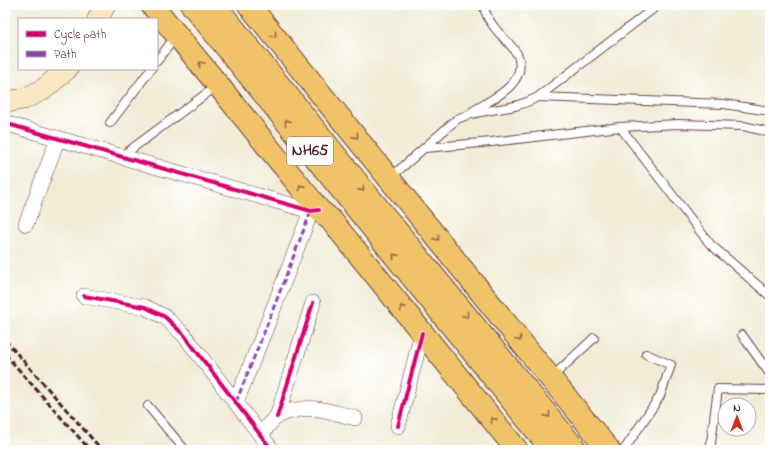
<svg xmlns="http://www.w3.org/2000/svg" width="775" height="455" font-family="'Indie Flower',sans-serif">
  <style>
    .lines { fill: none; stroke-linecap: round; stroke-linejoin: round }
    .lane-casing { stroke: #633e45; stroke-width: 10 }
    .street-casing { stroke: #633e45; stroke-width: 16 }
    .secondary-casing { stroke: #633e45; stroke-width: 22 }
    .primary-casing { stroke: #633e45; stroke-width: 24 }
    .highway-casing { stroke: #633e45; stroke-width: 24 }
    .lane { stroke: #fff; stroke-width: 8 }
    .street { stroke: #fff; stroke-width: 15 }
    .secondary { stroke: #f9e7c3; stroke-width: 21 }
    .primary { stroke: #f1c369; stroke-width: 22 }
    .highway { stroke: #f1c369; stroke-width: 22 }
    .rail { stroke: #4a1f2b; stroke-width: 3; stroke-dasharray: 6 3; stroke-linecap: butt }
    .quiet { stroke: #8e44ad; stroke-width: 3; stroke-dasharray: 6 3; stroke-linecap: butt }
    .cycleway-casing { stroke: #fff; stroke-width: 6 }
    .cycleway { stroke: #d6006c; stroke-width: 4 }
    .oneway { stroke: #956947 }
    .labels { text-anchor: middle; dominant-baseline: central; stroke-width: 3; stroke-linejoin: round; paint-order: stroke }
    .shield { fill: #fff; stroke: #80626b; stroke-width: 1 }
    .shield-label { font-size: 16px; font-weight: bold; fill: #4a1f2b }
  </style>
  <rect width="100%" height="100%" fill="#fff"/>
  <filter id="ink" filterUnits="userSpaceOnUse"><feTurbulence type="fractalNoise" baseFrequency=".025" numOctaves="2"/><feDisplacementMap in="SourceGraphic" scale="8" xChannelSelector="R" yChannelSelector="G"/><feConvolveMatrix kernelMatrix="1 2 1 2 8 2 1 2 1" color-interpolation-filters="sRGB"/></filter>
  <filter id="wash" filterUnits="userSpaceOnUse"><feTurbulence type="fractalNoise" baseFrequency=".012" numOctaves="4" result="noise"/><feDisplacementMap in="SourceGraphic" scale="16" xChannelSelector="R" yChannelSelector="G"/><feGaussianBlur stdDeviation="0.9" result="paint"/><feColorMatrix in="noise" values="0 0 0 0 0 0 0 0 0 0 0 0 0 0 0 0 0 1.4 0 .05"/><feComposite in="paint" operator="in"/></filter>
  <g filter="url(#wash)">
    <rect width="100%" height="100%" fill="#f1ecd6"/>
  </g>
  <g filter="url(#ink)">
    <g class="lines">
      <defs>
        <path id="lane" d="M157,61L176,36
          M538,97L724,104L770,111
          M473,111C492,99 528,84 518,56C515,49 503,37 498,32C491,23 485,16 484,5
          M110,123L151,69
          M620,127L710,244L770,296
          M425,148L491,142L620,127L679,124L743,126L770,132
          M122,156L218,85
          M390,178L457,119C485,107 511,112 538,97L658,5
          M742,335L770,374
          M551,378L594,338
          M148,406L185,450
          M624,450L660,396L671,365L646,354
          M710,450L718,389L770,390"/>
        <path id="street" d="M5,122L11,125L311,211L319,210
          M26,224L58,138
          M84,296L145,307L165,317L184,335L272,450
          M236,402L267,325L311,211
          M277,417L313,303
          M398,426L422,333
          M261,435C266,429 271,420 278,416C283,413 290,411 296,410C317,405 334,413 355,418"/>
        <path id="secondary" d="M98,19L105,5
          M5,102L24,99L44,89L67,69"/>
        <path id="primary" d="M152,5L218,85L319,210L331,220L517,450
          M249,5L530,353L609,450"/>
        <path id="highway" d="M192,5L552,450
          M215,5L365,192L576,450"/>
      </defs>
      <!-- lane casing -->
      <use href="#lane" class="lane-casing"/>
      <!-- street casing -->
      <use href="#street" class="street-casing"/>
      <!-- secondary casing -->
      <use href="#secondary" class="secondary-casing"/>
      <!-- primary casing -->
      <use href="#primary" class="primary-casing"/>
      <!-- highway casing -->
      <use href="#highway" class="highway-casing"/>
      <!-- lane -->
      <use href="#lane" class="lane"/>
      <!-- street -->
      <use href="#street" class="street"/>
      <!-- secondary -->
      <use href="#secondary" class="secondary"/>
      <!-- primary -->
      <use href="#primary" class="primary"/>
      <!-- highway -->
      <use href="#highway" class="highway"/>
      <!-- rail -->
      <path class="rail" d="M5,340L102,450
        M5,354L90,450"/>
      <!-- quiet -->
      <path class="quiet" d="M236,402L267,325L311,211"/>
      <defs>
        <path id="cycleway" d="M5,122L11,125L311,211L319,210
          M84,296L145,307L165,317L184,335L272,450
          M277,417L313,303
          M398,426L422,333"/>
      </defs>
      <!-- cycleway casing -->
      <use href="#cycleway" class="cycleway-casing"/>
      <!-- cycleway -->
      <use href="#cycleway" class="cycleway"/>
    </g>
    <!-- one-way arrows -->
    <defs><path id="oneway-chevron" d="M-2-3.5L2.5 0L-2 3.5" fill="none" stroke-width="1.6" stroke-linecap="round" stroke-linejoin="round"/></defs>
    <g class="oneway">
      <use href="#oneway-chevron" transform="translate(274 35) rotate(51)"/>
      <use href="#oneway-chevron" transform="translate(201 64) rotate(-130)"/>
      <use href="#oneway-chevron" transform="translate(287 122) rotate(-129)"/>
      <use href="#oneway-chevron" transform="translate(356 136) rotate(51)"/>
      <use href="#oneway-chevron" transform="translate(301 187) rotate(-129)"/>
      <use href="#oneway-chevron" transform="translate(362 189) rotate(51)"/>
      <use href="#oneway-chevron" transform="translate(437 238) rotate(51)"/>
      <use href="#oneway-chevron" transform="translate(395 256) rotate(-129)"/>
      <use href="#oneway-chevron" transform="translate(402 308) rotate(-129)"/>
      <use href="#oneway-chevron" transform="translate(466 315) rotate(51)"/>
      <use href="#oneway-chevron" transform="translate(519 339) rotate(52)"/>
      <use href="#oneway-chevron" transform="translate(548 415) rotate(51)"/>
      <use href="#oneway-chevron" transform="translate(493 420) rotate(-129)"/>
    </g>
  </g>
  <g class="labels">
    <!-- shield labels -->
    <rect class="shield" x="287" y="137" width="46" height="28" rx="3"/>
    <g class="shield-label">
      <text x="310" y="151">NH65</text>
    </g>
  </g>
  <!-- margin -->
  <rect width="775" height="455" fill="none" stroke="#fff" stroke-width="20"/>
  <!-- legend -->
  <rect x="18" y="18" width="140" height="52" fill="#ffffff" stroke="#b7a5aa"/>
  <rect x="26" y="31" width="20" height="6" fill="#d6006c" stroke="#b7a5aa"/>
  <text x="54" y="38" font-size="12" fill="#4a1f2b">Cycle path</text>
  <rect x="26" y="51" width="20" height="6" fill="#8e44ad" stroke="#b7a5aa"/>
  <text x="54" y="58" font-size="12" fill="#4a1f2b">Path</text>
  <!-- north arrow -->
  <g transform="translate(737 417)"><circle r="19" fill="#ffffff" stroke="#b7a5aa"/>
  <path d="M0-3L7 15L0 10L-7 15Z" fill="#c8321e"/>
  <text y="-6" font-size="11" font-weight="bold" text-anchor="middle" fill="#4a1f2b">N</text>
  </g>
</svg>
